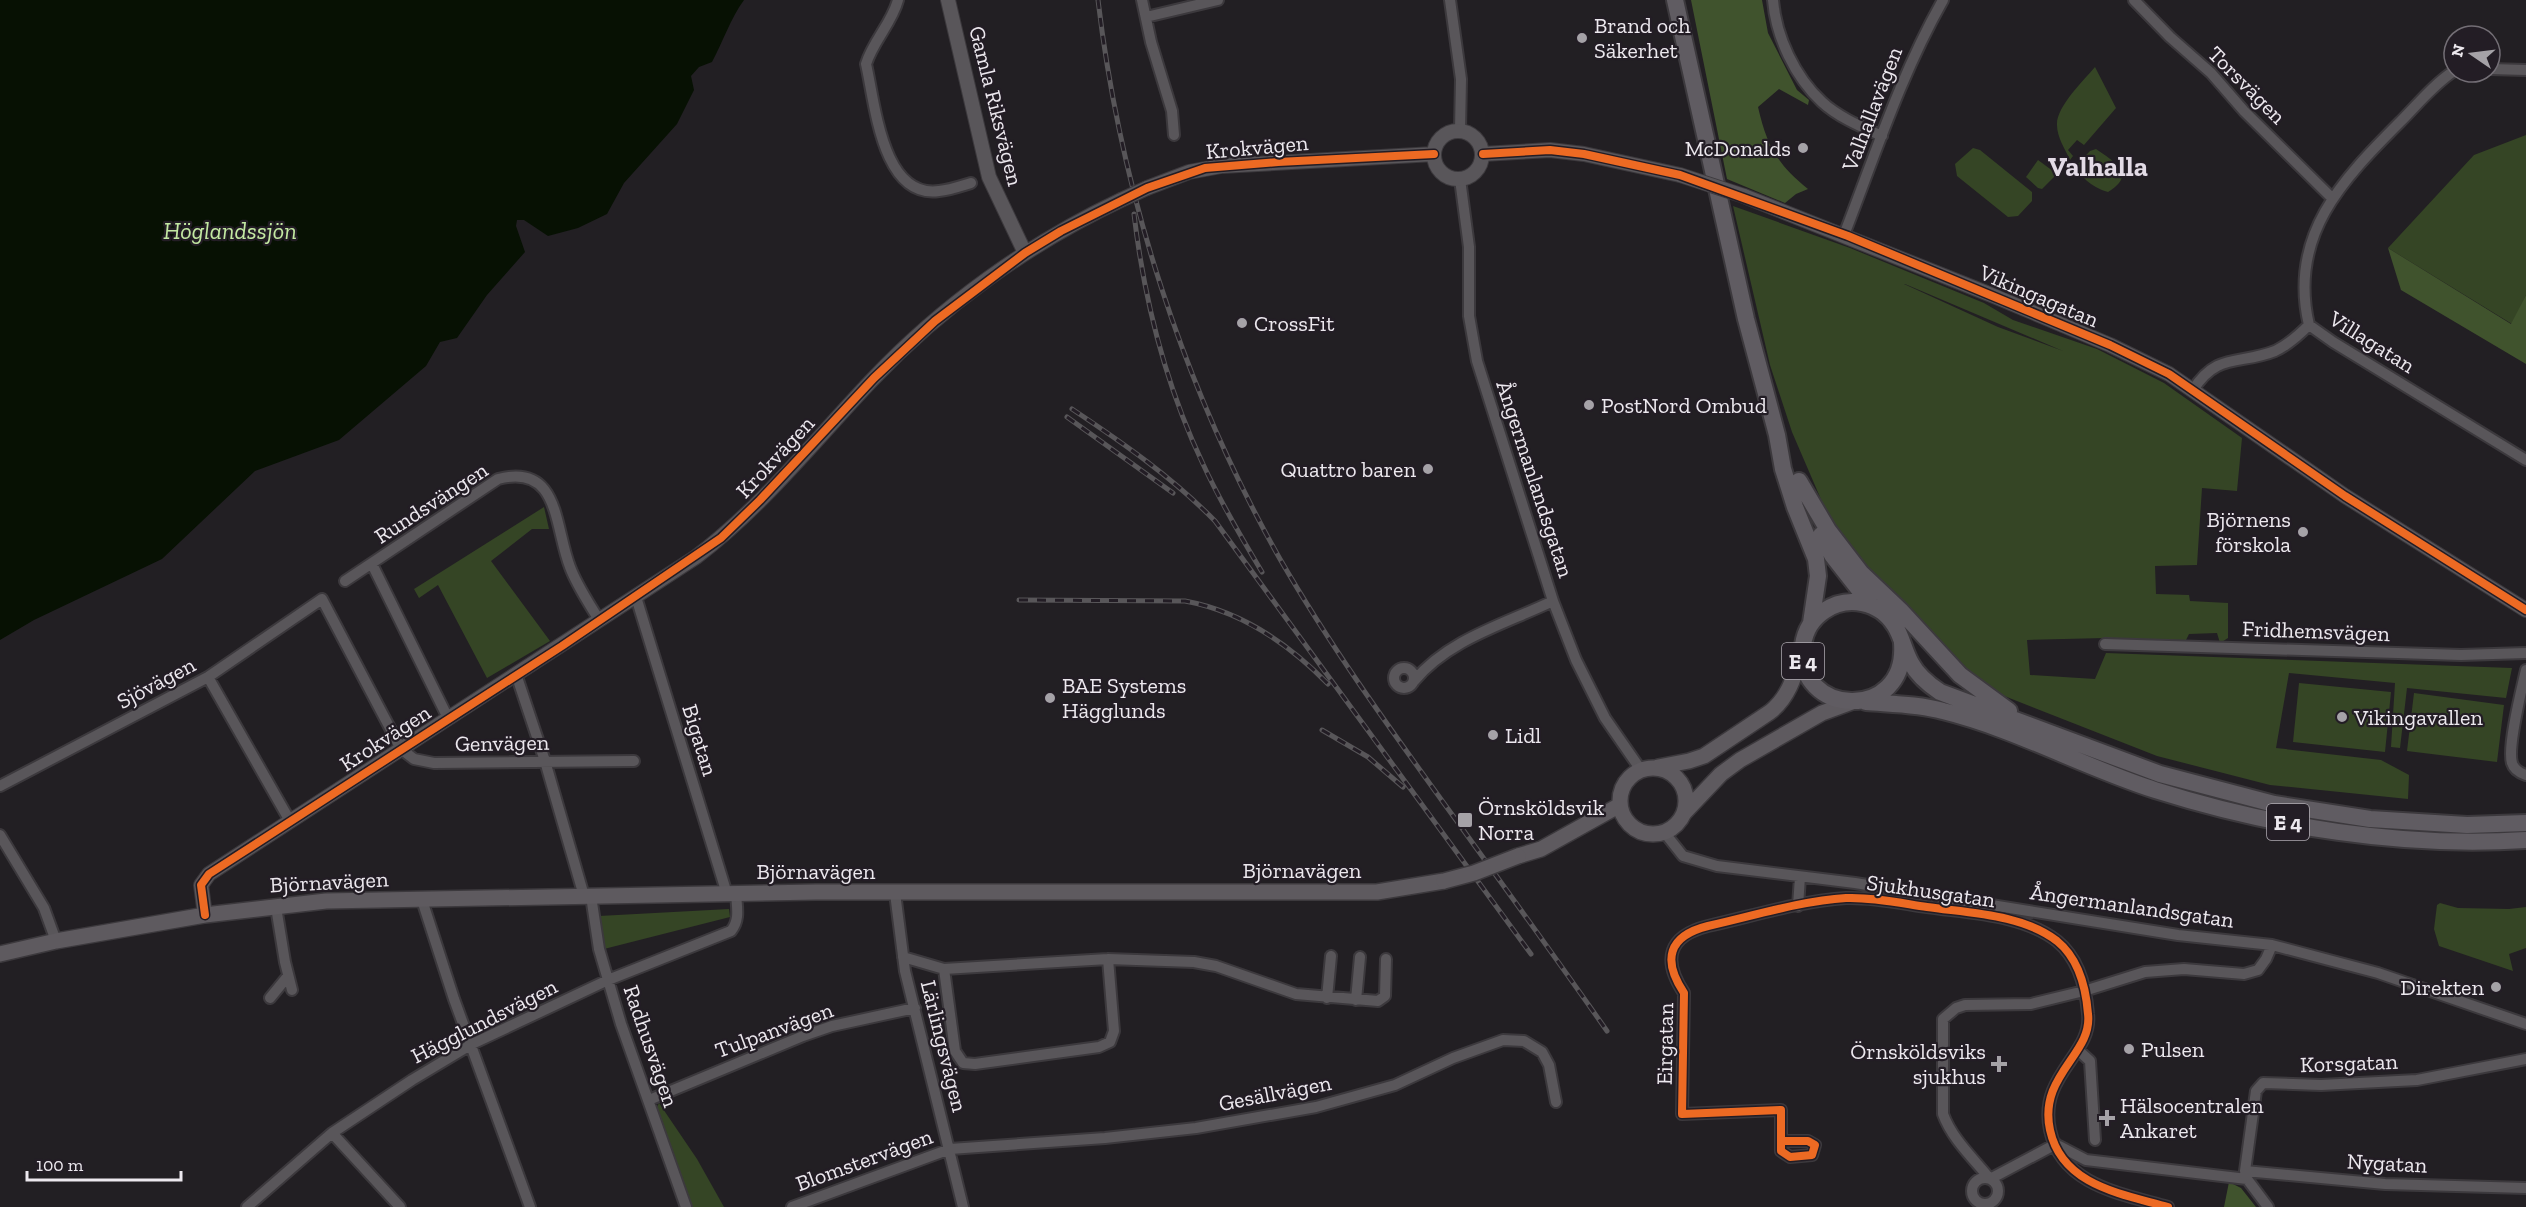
<svg xmlns="http://www.w3.org/2000/svg" width="2526" height="1207" font-family="'Zilla Slab',serif">
  <style>
    .green { fill: #354525; fill-rule: evenodd }
    .forest { fill: #40532d }
    .water { fill: #071103 }
    .lines { fill: none; stroke-linecap: round; stroke-linejoin: round }
    .minor-casing { stroke: #3c393d; stroke-width: 14 }
    .tertiary-casing { stroke: #3c393d; stroke-width: 16 }
    .secondary-casing { stroke: #3c393d; stroke-width: 18 }
    .trunk-casing { stroke: #3c393d; stroke-width: 20 }
    .minor { stroke: #59565a; stroke-width: 10 }
    .tertiary { stroke: #59565a; stroke-width: 14 }
    .secondary { stroke: #5e5a5f; stroke-width: 15 }
    .trunk { stroke: #605c62; stroke-width: 16 }
    .rail-casing { stroke: #585659; stroke-width: 5 }
    .rail { stroke: #231d25; stroke-width: 3; stroke-dasharray: 9; stroke-linecap: butt }
    .tertiary-bridge-casing { stroke: #3c393d; stroke-width: 16; stroke-linecap: butt }
    .secondary-bridge-casing { stroke: #3c393d; stroke-width: 18; stroke-linecap: butt }
    .tertiary-bridge { stroke: #59565a; stroke-width: 14 }
    .secondary-bridge { stroke: #5e5a5f; stroke-width: 15 }
    .cycleway-casing { stroke: #231d25; stroke-width: 11 }
    .cycleway { stroke: #ed6a23; stroke-width: 8 }
    .poi-dot { fill: #a5a2a7; stroke: #231d25; stroke-width: 2 }
    .labels { text-anchor: middle; dominant-baseline: central; stroke-width: 4.5; stroke-linejoin: round; paint-order: stroke }
    .shield { fill: #231d25; stroke: #b0abb2; stroke-width: 1.5 }
    .shield-label { font-size: 21px; font-weight: bold; fill: #ece8ee }
    .poi-label { font-size: 22px; fill: #ece8ee; stroke: #231d25; text-anchor: start }
    .street-label { font-size: 22px; fill: #ece8ee; stroke: #231d25 }
    .water-label { font-size: 24px; font-style: italic; fill: #c3e9a2; stroke: #231d25 }
    .district-label { font-size: 28px; font-weight: bold; fill: #e3dbe6; stroke: #231d25 }
  </style>
  <rect width="100%" height="100%" fill="#221f23"/>
  <!-- green -->
  <path class="green" d="M2095,67L2116,108L2084,145L2077,140L2068,150L2073,156L2070,160C2065,149 2057,137 2057,125C2056,107 2084,80 2095,67Z
    M2526,135V295L2512,324L2388,248L2474,155Z
    M1973,148L1980,150L2032,192V201L2018,216L2008,217L1957,176L1955,164Z
    M2096,149C2113,161 2138,174 2108,192C2096,189 2079,178 2077,165L2090,151Z
    M2038,160L2057,174L2042,189L2038,188L2026,177Z
    M1733,206L1850,248L1984,303L2013,320L2097,349L2164,383L2242,438L2237,491L2202,488L2197,565L2155,566L2156,594L2189,595L2190,601L2228,603V638L2220,643L2217,633L2189,634L2186,640L2105,638L2027,640L2030,675L2095,679L2106,653L2512,668L2506,698L2407,688L2400,748L2391,747L2395,683L2289,673L2276,748L2381,760L2409,775L2408,799L2270,785L2157,756L1989,690L1934,653L1861,572L1826,511L1792,432L1770,365ZM1904,284H1905L2063,351L1998,327Z
    M544,507L549,529H532L491,561L550,641L487,678L438,585L419,598L414,589Z
    M2299,683L2391,692L2385,752L2293,742Z
    M2414,693L2504,705L2497,762L2407,751Z
    M2440,903L2458,908L2509,909L2526,907V948L2509,954L2513,971L2439,946L2434,929L2437,905Z
    M729,909L730,917L604,949L599,916Z
    M659,1103L697,1159L724,1207H689L656,1109Z"/>
  <!-- forest -->
  <path class="forest" d="M1691,0H1762L1768,33L1797,90L1809,100L1808,105L1779,89L1758,107C1767,146 1777,164 1808,189L1796,194L1785,203L1727,179Z
    M2388,248L2511,324L2526,295V364L2401,290Z
    M2229,1182L2241,1188L2256,1207H2224Z"/>
  <!-- water -->
  <path class="water" d="M0,0H744C730,19 723,42 712,62L699,67L691,76L694,90L677,124L624,183L607,214L578,228L548,236L524,220H517L516,226L525,252L487,295L457,338L440,342L426,366L339,440L255,471L162,559L34,620L0,640Z"/>
  <g class="lines">
    <defs>
      <path id="minor" d="M898,0C892,23 873,41 866,64C875,103 882,199 939,191C950,190 961,186 971,183
        M1142,0L1151,42L1172,111L1174,135
        M1450,0L1461,79L1460,130
        M1773,0C1776,37 1795,77 1822,102C1838,117 1862,127 1882,136
        M2134,0L2170,37L2211,73L2244,111L2332,198
        M1146,17L1218,0
        M2490,69L2526,70
        M2454,71C2434,84 2417,105 2400,122C2342,180 2288,236 2309,325L2333,342L2526,460
        M1460,179L1469,247V316L1477,361L1553,601L1576,660L1605,718L1641,770
        M1844,235C1875,155 1901,74 1943,0
        M2193,390C2217,352 2240,365 2275,351C2288,345 2299,335 2309,325
        M372,564L448,718
        M345,581L498,479C560,463 554,526 570,567C577,586 589,603 599,620
        M636,597L727,894
        M2105,644L2461,655L2526,653
        M1394 678a10 10 0 1 1 20 0a10 10 0 1 1-20 0Z
        M2526,670C2522,688 2507,747 2512,763C2514,770 2520,773 2526,775
        M516,674L545,761L584,896
        M208,677L290,821
        M1414,681C1449,639 1505,624 1553,601
        M0,786L208,677L322,599L401,749L414,759L434,763L634,761
        M1664,832L1683,856L1717,866L1855,883L2178,935L2272,945L2378,973L2526,1024
        M0,835L44,908L56,941
        M895,893L905,971L963,1207
        M591,896L599,949L621,1024L686,1207
        M422,900L454,999L530,1207
        M1798,906L1800,877
        M276,907L285,962L292,990
        M903,957L944,969L1108,959L1194,962L1216,966L1296,994L1378,1001L1385,996L1386,959
        M944,969L955,1051L963,1063L975,1064L1099,1047L1110,1042L1114,1031L1108,959
        M270,998L288,976
        M1327,998L1331,956
        M1356,1000L1360,957
        M2078,1050L2090,1061L2095,1140
        M649,1100L803,1036L832,1026L915,1008
        M332,1133L400,1207
        M1781,1141H1808L1815,1145L1812,1155L1790,1157L1781,1151V1110L1682,1114L1684,993C1662,960 1668,936 1708,926C1753,916 1800,901 1846,898C1872,897 1900,903 1927,907C1968,913 2022,914 2057,941C2078,958 2086,988 2088,1014C2093,1054 2038,1075 2050,1130C2062,1186 2123,1194 2168,1207
        M2056,1144L1990,1179C1974,1159 1952,1139 1943,1114V1019L1956,1008L1965,1005L2031,1004L2084,991L2145,972L2184,969L2244,974L2258,970L2266,959L2272,945
        M2059,1146L2086,1160L2247,1179
        M2245,1171L2385,1184L2526,1188
        M1972 1191a13 13 0 1 1 26 0a13 13 0 1 1-26 0Z
        M247,1207L332,1133L412,1080L472,1044L608,980L731,931C740,920 737,908 736,894
        M792,1207L950,1149L1105,1138L1196,1128L1316,1107L1395,1085L1453,1058L1503,1040L1524,1041L1542,1052L1549,1065L1556,1102
        M2268,1207L2247,1179L2245,1171L2256,1091L2263,1083L2321,1085L2417,1080L2526,1059"/>
      <path id="tertiary" d="M948,0L989,177L1025,253
        M1434 155a24 24 0 1 1 48 0a24 24 0 1 1-48 0Z
        M1483,154L1550,150L1584,154L1680,175
        M1147,188L1189,172L1221,166L1434,154
        M1744,196L1994,296L2110,345L2169,374L2345,496L2526,610
        M205,915L201,885L209,874L696,557C762,507 815,440 872,380C942,306 1028,244 1121,200"/>
      <path id="secondary" d="M1658,767L1689,761L1704,756L1770,712C1790,696 1795,674 1802,651
        M1620 801a33 33 0 1 1 66 0a33 33 0 1 1-66 0Z
        M1684,813L1721,774L1740,760L1822,713L1852,702
        M1518,856L1541,849L1620,805
        M0,954L56,941L205,915L326,901L816,892H1377L1444,881"/>
      <path id="trunk" d="M1675,0L1746,319L1777,435L1783,469L1795,507L1816,559L1818,576L1811,623
        M1799,481L1828,530L1861,573L1900,610L1960,675L2009,711
        M1821,535L1832,555L1872,606
        M1902,643C1908,723 1794,717 1803,645C1805,631 1812,619 1824,611C1847,595 1880,601 1895,626C1902,637 1904,651 1911,663C1918,676 1928,684 1940,692L2160,774L2274,804L2370,819L2467,825L2526,823
        M1866,702C1891,704 1918,704 1943,711C2016,729 2083,767 2155,790C2272,827 2402,848 2526,840"/>
    </defs>
    <!-- minor casing -->
    <use href="#minor" class="minor-casing"/>
    <!-- tertiary casing -->
    <use href="#tertiary" class="tertiary-casing"/>
    <!-- secondary casing -->
    <use href="#secondary" class="secondary-casing"/>
    <!-- trunk casing -->
    <use href="#trunk" class="trunk-casing"/>
    <!-- minor -->
    <use href="#minor" class="minor"/>
    <!-- tertiary -->
    <use href="#tertiary" class="tertiary"/>
    <!-- secondary -->
    <use href="#secondary" class="secondary"/>
    <!-- trunk -->
    <use href="#trunk" class="trunk"/>
    <defs>
      <path id="rail" d="M1098,0C1121,194 1184,389 1280,559C1329,644 1386,723 1443,802C1498,878 1553,954 1607,1031
        M1134,214C1144,299 1166,386 1203,464C1220,501 1241,537 1262,572
        M1072,409C1123,443 1172,477 1215,521L1531,954
        M1067,417L1173,493
        M1019,600L1185,601C1240,611 1289,644 1328,684
        M1322,730L1368,757L1403,787"/>
    </defs>
    <!-- rail casing -->
    <use href="#rail" class="rail-casing"/>
    <!-- rail -->
    <use href="#rail" class="rail"/>
    <defs>
      <path id="tertiary-bridge" d="M1680,175L1744,196
        M1121,200L1147,188"/>
      <path id="secondary-bridge" d="M1444,881L1474,873L1518,856"/>
    </defs>
    <!-- tertiary-bridge casing -->
    <use href="#tertiary-bridge" class="tertiary-bridge-casing"/>
    <!-- secondary-bridge casing -->
    <use href="#secondary-bridge" class="secondary-bridge-casing"/>
    <!-- tertiary-bridge -->
    <use href="#tertiary-bridge" class="tertiary-bridge"/>
    <!-- secondary-bridge -->
    <use href="#secondary-bridge" class="secondary-bridge"/>
    <defs>
      <path id="cycleway" d="M1483,154L1550,150L1584,154L1680,175L1848,236L2110,345L2169,374L2345,496L2526,610
        M205,915L201,885L209,874L562,646L721,538L760,500L874,378L935,321L1025,253L1061,231L1147,188L1205,168L1278,162L1434,154
        M1781,1141H1808L1815,1145L1812,1155L1790,1157L1781,1151V1110L1682,1114L1684,993C1662,960 1668,936 1708,926C1753,916 1800,901 1846,898C1872,897 1900,903 1927,907C1968,913 2022,914 2057,941C2078,958 2086,988 2088,1014C2093,1054 2038,1075 2050,1130C2062,1186 2123,1194 2168,1207"/>
    </defs>
    <!-- cycleway casing -->
    <use href="#cycleway" class="cycleway-casing"/>
    <!-- cycleway -->
    <use href="#cycleway" class="cycleway"/>
  </g>
  <!-- markers -->
  <g class="poi-dot">
    <circle cx="1582" cy="38" r="6"/>
    <circle cx="1803" cy="148" r="6"/>
    <circle cx="1242" cy="323" r="6"/>
    <circle cx="1589" cy="405" r="6"/>
    <circle cx="1428" cy="469" r="6"/>
    <circle cx="2303" cy="532" r="6"/>
    <circle cx="1050" cy="698" r="6"/>
    <circle cx="2342" cy="717" r="6"/>
    <circle cx="1493" cy="735" r="6"/>
    <rect x="1457" y="812" width="16" height="16" rx="3"/>
    <circle cx="2496" cy="987" r="6"/>
    <circle cx="2129" cy="1049" r="6"/>
    <path d="M1996 1055h6v6h6v6h-6v6h-6v-6h-6v-6h6z"/>
    <path d="M2104 1109h6v6h6v6h-6v6h-6v-6h-6v-6h6z"/>
  </g>
  <g class="labels">
    <!-- shield labels -->
    <g class="shield">
      <rect x="1782" y="643" width="42" height="36" rx="4.5"/>
      <rect x="2267" y="804" width="42" height="36" rx="4.5"/>
    </g>
    <g class="shield-label">
      <text x="1803" y="661">E 4</text>
      <text x="2288" y="822">E 4</text>
    </g>
    <!-- poi labels -->
    <g class="poi-label">
      <text x="1594" y="25">Brand och<tspan x="1594" dy="25">Säkerhet</tspan></text>
      <text x="1791" y="148" text-anchor="end">McDonalds</text>
      <text x="1254" y="323">CrossFit</text>
      <text x="1601" y="405">PostNord Ombud</text>
      <text x="1416" y="469" text-anchor="end">Quattro baren</text>
      <text x="2291" y="519" text-anchor="end">Björnens<tspan x="2291" dy="25">förskola</tspan></text>
      <text x="1062" y="685">BAE Systems<tspan x="1062" dy="25">Hägglunds</tspan></text>
      <text x="2354" y="717">Vikingavallen</text>
      <text x="1505" y="735">Lidl</text>
      <text x="1478" y="807">Örnsköldsvik<tspan x="1478" dy="25">Norra</tspan></text>
      <text x="2484" y="987" text-anchor="end">Direkten</text>
      <text x="2141" y="1049">Pulsen</text>
      <text x="1986" y="1051" text-anchor="end">Örnsköldsviks<tspan x="1986" dy="25">sjukhus</tspan></text>
      <text x="2120" y="1105">Hälsocentralen<tspan x="2120" dy="25">Ankaret</tspan></text>
    </g>
    <!-- street labels -->
    <g class="street-label">
      <text transform="translate(2247 85) rotate(45)">Torsvägen</text>
      <text transform="translate(996 106) rotate(76)">Gamla Riksvägen</text>
      <text transform="translate(1872 109) rotate(-69)">Valhallavägen</text>
      <text transform="translate(1257 147) rotate(-5)">Krokvägen</text>
      <text transform="translate(2039 296) rotate(23)">Vikingagatan</text>
      <text transform="translate(2372 342) rotate(32)">Villagatan</text>
      <text transform="translate(775 457) rotate(-47)">Krokvägen</text>
      <text transform="translate(1535 479) rotate(72)">Ångermanlandsgatan</text>
      <text transform="translate(431 503) rotate(-33)">Rundsvängen</text>
      <text transform="translate(2316 631) rotate(2)">Fridhemsvägen</text>
      <text transform="translate(156 683) rotate(-28)">Sjövägen</text>
      <text transform="translate(385 738) rotate(-33)">Krokvägen</text>
      <text transform="translate(700 740) rotate(73)">Bigatan</text>
      <text transform="translate(502 743) rotate(-1)">Genvägen</text>
      <text x="1302" y="870">Björnavägen</text>
      <text x="816" y="871">Björnavägen</text>
      <text transform="translate(329 882) rotate(-3)">Björnavägen</text>
      <text transform="translate(1931 891) rotate(8)">Sjukhusgatan</text>
      <text transform="translate(2132 906) rotate(8)">Ångermanlandsgatan</text>
      <text transform="translate(484 1021) rotate(-27)">Hägglundsvägen</text>
      <text transform="translate(774 1030) rotate(-20)">Tulpanvägen</text>
      <text transform="translate(1665 1044) rotate(-89)">Eirgatan</text>
      <text transform="translate(651 1046) rotate(71)">Radhusvägen</text>
      <text transform="translate(944 1046) rotate(76)">Lärlingsvägen</text>
      <text transform="translate(2349 1063) rotate(-2)">Korsgatan</text>
      <text transform="translate(1275 1093) rotate(-11)">Gesällvägen</text>
      <text transform="translate(864 1160) rotate(-20)">Blomstervägen</text>
      <text transform="translate(2387 1163) rotate(3)">Nygatan</text>
    </g>
    <!-- water labels -->
    <g class="water-label">
      <text x="230" y="230">Höglandssjön</text>
    </g>
    <!-- district labels -->
    <g class="district-label">
      <text x="2098" y="166">Valhalla</text>
    </g>
  </g>
  <!-- north arrow -->
  <g transform="translate(2472 54) rotate(284)"><circle r="28" fill="#231d25" stroke="#736e75" stroke-width="1.5"/>
  <path d="M0-4.5L10 22L0 15L-10 22Z" fill="#a5a2a7"/>
  <text y="-9" font-size="16" font-weight="bold" text-anchor="middle" fill="#ece8ee">N</text>
  </g>
  <!-- scale -->
  <path d="M27 1171v9h154v-9" fill="none" stroke="#ece8ee" stroke-width="3"/>
  <text x="36" y="1171" font-size="18" fill="#ece8ee" stroke="#231d25" stroke-width="4.5" paint-order="stroke">100 m</text>
</svg>
